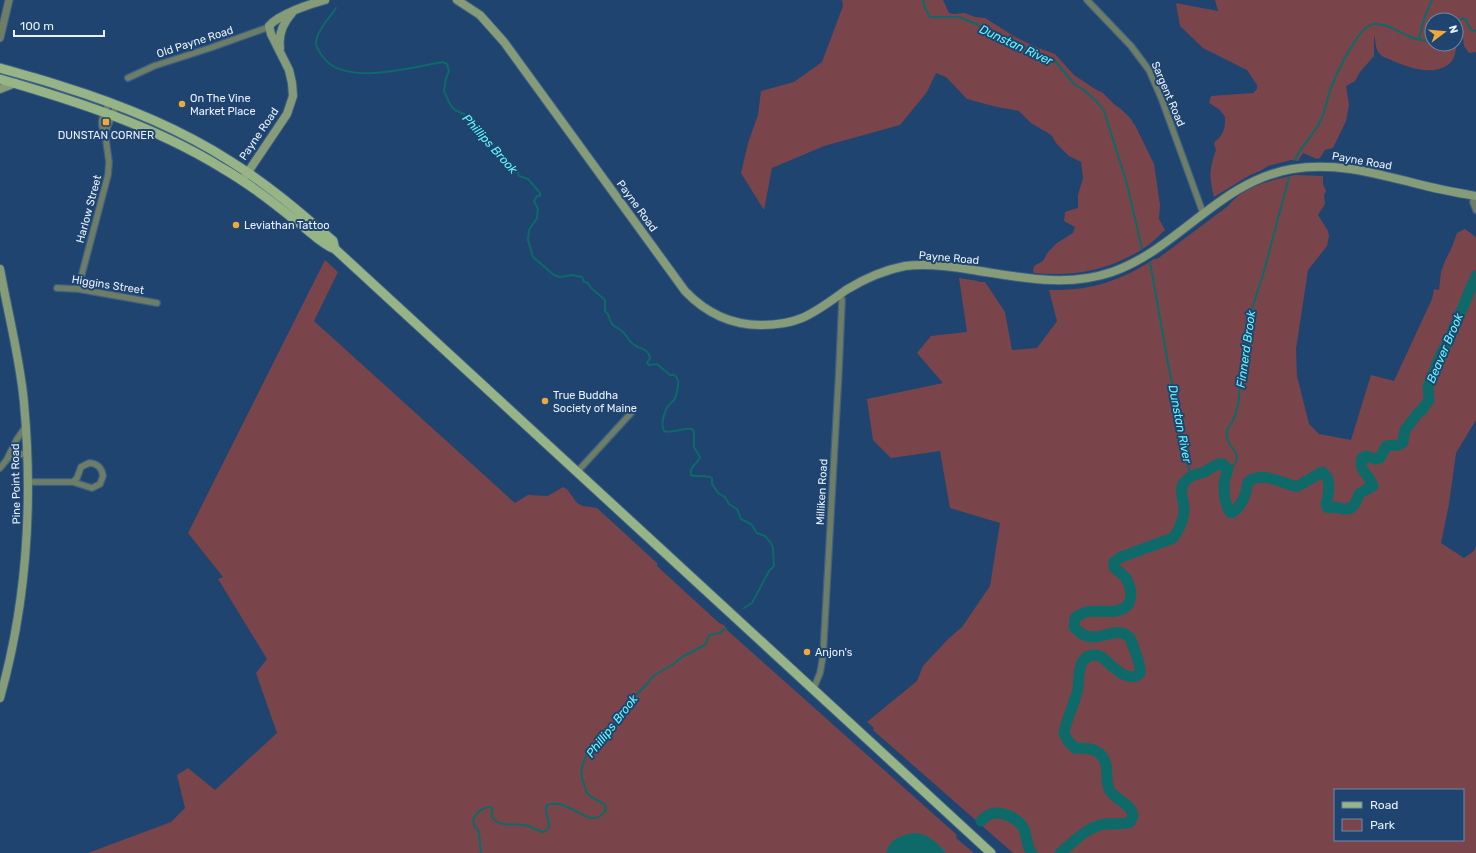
<svg xmlns="http://www.w3.org/2000/svg" width="1476" height="853" font-family="Rubik,sans-serif">
  <style>
    .green { fill: #7a454a; fill-rule: evenodd }
    .water { fill: #0d6a69 }
    .lines { fill: none; stroke-linecap: round; stroke-linejoin: round }
    .stream { stroke: #0d6a69; stroke-width: 2 }
    .river { stroke: #0d6a69; stroke-width: 11 }
    .minor-casing { stroke: #3f6085; stroke-width: 8 }
    .tertiary-casing { stroke: #3f6085; stroke-width: 9 }
    .secondary-casing { stroke: #3f6085; stroke-width: 10 }
    .primary-casing { stroke: #3f6085; stroke-width: 11 }
    .minor { stroke: #6e7d66; stroke-width: 5.5 }
    .tertiary { stroke: #6e7d66; stroke-width: 7 }
    .secondary { stroke: #869c78; stroke-width: 8 }
    .primary { stroke: #97b486; stroke-width: 9 }
    .poi-dot { fill: #eea83c; stroke: #1f446f; stroke-width: 1.5 }
    .labels { text-anchor: middle; dominant-baseline: central; stroke-width: 4; stroke-linejoin: round; paint-order: stroke }
    .street-label { font-size: 11px; fill: #e8f0fb; stroke: #1f446f }
    .poi-label { font-size: 11px; fill: #e8f0fb; stroke: #1f446f; text-anchor: start }
    .water-label { font-size: 12px; font-style: italic; fill: #62faf8; stroke: #1f446f }
  </style>
  <rect width="100%" height="100%" fill="#1f446f"/>
  <!-- green -->
  <path class="green" d="M842,0H943L949,13L954,14L965,13L975,17L985,18L1017,38L1036,47L1055,54L1074,75L1095,89L1103,93L1115,105L1122,110L1130,118L1136,127L1154,164L1160,205L1159,219L1165,230C1158,236 1152,243 1144,248C1111,270 1073,277 1034,273L1033,270L1034,266L1043,261L1048,252L1057,243L1073,233L1075,227L1064,221L1065,212L1078,208V195L1083,178L1081,162L1069,156L1056,143L1052,136L1048,133L1031,123L1019,111L997,107L967,99L946,77L936,73L927,92L900,125L824,146L772,168L764,210L741,173L748,143L758,115L761,91L794,82L822,62L843,6Z
    M1215,0H1476V52L1469,53L1464,46L1463,38L1458,41C1455,50 1456,58 1449,64C1432,77 1406,67 1389,59C1386,58 1383,57 1381,55C1375,51 1376,41 1374,35V56L1360,72L1355,81L1346,86L1349,105L1346,121L1333,148L1325,150L1320,158L1317,159L1303,153L1298,161L1291,160L1268,166L1260,171L1250,175L1214,197C1209,176 1209,170 1216,150C1211,139 1218,142 1222,134C1225,129 1225,123 1225,117L1220,110L1211,104L1209,103L1211,96L1253,93L1257,89V85L1247,70L1203,48L1180,26L1176,3L1218,11ZM1432,20H1456V44H1432Z
    M1295,175L1323,176V184L1326,191L1324,195L1325,204L1318,215L1328,231L1329,236L1327,246L1308,270L1296,349L1297,376L1309,424L1319,434L1351,440L1371,375L1394,381L1432,299L1434,289L1439,290L1441,272L1445,261L1452,247L1457,233L1465,229L1476,237V420L1456,453L1449,504L1441,543L1464,558L1474,551L1476,545V853H1013L873,730L874,728L867,722L917,681L923,666L948,639L962,627L990,586L1000,523L950,508L940,451L891,458L873,440L867,399L943,383L917,353L931,336L967,332L959,278L978,281L979,282H985L1005,312L1012,350L1037,348L1057,321L1049,290C1090,291 1121,281 1154,259H1156L1160,257L1228,206C1243,186 1272,180 1295,175ZM1335,790H1463V840H1335Z
    M325,260L338,272L314,321L515,503L528,495L548,496L563,487L567,489L577,503L583,506L597,508L657,563V566L719,623L724,625L728,631L957,835L956,838L974,853H88L171,822L185,808L177,775L188,768L215,790L277,733L256,673L267,659L218,579L223,577L188,533Z"/>
  <!-- water -->
  <path class="water" d="M914,833C927,833 938,843 946,853H886C890,839 900,835 914,833Z"/>
  <g class="lines">
    <!-- stream -->
    <path class="stream" d="M923,0L925,8L930,17H959L976,24L1056,62L1074,84L1084,90L1098,103L1104,111L1127,184L1142,249
      M336,8C330,17 316,32 316,43C316,48 320,53 323,57C344,87 412,67 443,62L447,64L449,71L446,78L444,91L449,102L451,106L455,110L468,116L481,132L482,137C496,142 494,151 502,158C503,159 506,160 508,161C511,164 511,168 517,169L519,176L528,179L540,193V196H537L534,201L538,209L537,218L529,230L528,240L533,257L554,275L560,277L572,275L582,277L584,282L588,283L591,288L605,300V311C610,315 609,320 612,324C615,327 620,329 623,332C627,336 630,343 636,346C642,349 649,350 650,358L647,363L649,365L657,364L670,375C683,372 677,394 674,400C671,403 667,406 666,410C663,416 661,425 664,431C673,434 683,427 692,429L694,432V447L700,457C698,464 689,466 691,475C697,478 705,474 712,478V484L718,493L725,497L729,504L737,509L741,519L751,524L757,533L765,536L771,543L773,548L774,566L769,571L752,603L744,608
      M1456,22L1463,18L1466,20L1471,30L1476,31
      M1419,38L1425,16L1432,0
      M1295,160C1301,146 1313,136 1320,122C1326,110 1327,97 1332,85C1338,71 1359,25 1374,24C1395,23 1409,44 1432,40
      M1150,262L1169,369L1179,415L1184,452L1191,476
      M1228,471C1250,452 1224,450 1227,431C1228,427 1231,424 1233,420C1235,417 1236,413 1237,409C1240,397 1240,384 1241,372C1243,356 1248,339 1247,323L1263,275L1289,177
      M481,853C480,846 480,837 478,830C477,828 475,827 474,825C471,816 481,808 489,807L492,808V817C499,828 514,823 525,825C531,827 537,830 543,832C557,826 542,815 547,805C573,797 589,834 606,810L605,805C600,801 593,799 589,795C585,792 586,788 584,784C575,766 592,743 608,735L611,728L619,720L632,699L648,683L653,676L672,665L682,657L705,645C712,632 705,636 720,633L726,628"/>
    <!-- river -->
    <path class="river" d="M981,821C984,818 987,815 991,814C1002,810 1019,819 1024,829C1027,837 1026,846 1032,853
      M1060,853C1074,842 1086,827 1105,824C1113,823 1121,825 1130,822L1133,816C1132,803 1114,800 1109,789C1104,777 1111,763 1099,753C1092,747 1084,749 1075,748L1068,741L1064,733C1066,719 1075,704 1078,688C1079,680 1078,668 1083,661C1088,654 1095,654 1102,657C1111,665 1129,685 1140,673C1141,665 1137,658 1135,651C1133,647 1132,640 1129,637C1115,622 1094,651 1074,627L1075,618C1087,607 1102,613 1116,611C1135,608 1133,589 1125,577C1122,573 1117,571 1114,567V562L1121,557L1173,538C1179,531 1184,519 1184,509C1184,498 1176,487 1189,478C1194,474 1201,474 1206,471C1212,468 1215,463 1223,464L1228,469C1227,472 1226,475 1225,478C1223,488 1224,505 1231,513C1237,511 1243,501 1245,495C1247,491 1246,486 1248,482C1260,471 1281,482 1294,486H1298L1322,472C1333,479 1328,495 1326,505L1327,507C1331,509 1332,507 1337,507C1339,508 1341,509 1343,509C1356,510 1355,501 1360,493L1373,486C1370,475 1358,471 1362,458L1366,456L1375,459L1380,458L1386,446L1399,445L1403,442L1405,430L1418,413L1422,410L1429,400L1428,387L1441,354L1448,342L1476,276"/>
    <defs>
      <path id="minor" d="M1087,0L1131,46L1149,70L1162,100L1203,213
        M128,78L154,66L210,48L269,27
        M105,133C98,122 104,113 109,103
        M1475,196L1473,202L1476,210
        M57,288L78,289L157,303
        M78,289L108,175L109,162L105,133L116,106
        M7,459L17,439L26,426
        M89,463C97,463 102,468 103,476L100,484L92,488L73,482L77,478L81,467Z
        M0,468L9,457L27,453
        M577,472L632,412
        M28,482H73
        M813,690L820,673L823,656L839,369L842,300L840,295"/>
      <path id="tertiary" d="M0,38L9,0"/>
      <path id="secondary" d="M457,0L480,15L504,42L685,291C705,312 731,325 761,325C775,325 790,323 802,318C818,311 832,300 846,290C864,279 884,270 905,266C927,263 950,266 973,270C1019,277 1066,288 1112,272C1178,249 1220,181 1292,169C1338,161 1381,175 1426,186C1442,190 1459,193 1476,196
        M280,48C278,34 283,23 292,13
        M0,89L15,83
        M242,181L287,114L293,96L292,83L289,70L271,34L269,26C279,14 310,4 325,0
        M0,269C8,314 20,358 24,403C33,502 27,602 0,698"/>
      <path id="primary" d="M0,68C20,74 41,79 61,86C119,104 179,128 230,161C267,184 300,212 333,241L335,249
        M0,79C76,101 154,126 222,168C248,183 273,202 296,221C309,230 321,244 335,249L991,853"/>
    </defs>
    <!-- minor casing -->
    <use href="#minor" class="minor-casing"/>
    <!-- tertiary casing -->
    <use href="#tertiary" class="tertiary-casing"/>
    <!-- secondary casing -->
    <use href="#secondary" class="secondary-casing"/>
    <!-- primary casing -->
    <use href="#primary" class="primary-casing"/>
    <!-- minor -->
    <use href="#minor" class="minor"/>
    <!-- tertiary -->
    <use href="#tertiary" class="tertiary"/>
    <!-- secondary -->
    <use href="#secondary" class="secondary"/>
    <!-- primary -->
    <use href="#primary" class="primary"/>
  </g>
  <!-- markers -->
  <g class="poi-dot">
    <circle cx="182" cy="104" r="4"/>
    <rect x="102" y="118" width="8" height="8" rx="2"/>
    <circle cx="236" cy="225" r="4"/>
    <circle cx="545" cy="401" r="4"/>
    <circle cx="807" cy="652" r="4"/>
  </g>
  <g class="labels">
    <!-- street labels -->
    <g class="street-label">
      <text transform="translate(195 42) rotate(-18)">Old Payne Road</text>
      <text transform="translate(1168 94) rotate(67)">Sargent Road</text>
      <text transform="translate(259 134) rotate(-56)">Payne Road</text>
      <text transform="translate(1362 161) rotate(10)">Payne Road</text>
      <text transform="translate(637 206) rotate(54)">Payne Road</text>
      <text transform="translate(89 209) rotate(-75)">Harlow Street</text>
      <text transform="translate(949 258) rotate(5)">Payne Road</text>
      <text transform="translate(108 285) rotate(9)">Higgins Street</text>
      <text transform="translate(16 484) rotate(-91)">Pine Point Road</text>
      <text transform="translate(822 492) rotate(-87)">Milliken Road</text>
    </g>
    <!-- poi labels -->
    <g class="poi-label">
      <text x="190" y="98">On The Vine<tspan x="190" dy="13">Market Place</tspan></text>
      <text x="106" y="135" text-anchor="middle">DUNSTAN CORNER</text>
      <text x="244" y="225">Leviathan Tattoo</text>
      <text x="553" y="395">True Buddha<tspan x="553" dy="13">Society of Maine</tspan></text>
      <text x="815" y="652">Anjon's</text>
    </g>
    <!-- water labels -->
    <g class="water-label">
      <text transform="translate(1016 45) rotate(25)">Dunstan River</text>
      <text transform="translate(490 144) rotate(48)">Phillips Brook</text>
      <text transform="translate(1445 348) rotate(-67)">Beaver Brook</text>
      <text transform="translate(1246 349) rotate(-82)">Finnerd Brook</text>
      <text transform="translate(1180 424) rotate(79)">Dunstan River</text>
      <text transform="translate(612 726) rotate(-52)">Phillips Brook</text>
    </g>
  </g>
  <!-- legend -->
  <rect x="1334" y="789" width="130" height="52" fill="#1f446f" stroke="#6f89a7"/>
  <rect x="1342" y="802" width="20" height="6" fill="#97b486" stroke="#6f89a7"/>
  <text x="1370" y="809" font-size="12" fill="#e8f0fb">Road</text>
  <rect x="1342" y="819" width="20" height="12" fill="#7a454a" stroke="#6f89a7"/>
  <text x="1370" y="829" font-size="12" fill="#e8f0fb">Park</text>
  <!-- north arrow -->
  <g transform="translate(1444 32) rotate(74)"><circle r="19" fill="#1f446f" stroke="#6f89a7"/>
  <path d="M0-3L7 15L0 10L-7 15Z" fill="#eea83c"/>
  <text y="-6" font-size="11" font-weight="bold" text-anchor="middle" fill="#e8f0fb">N</text>
  </g>
  <!-- scale -->
  <path d="M14 30v6h90v-6" fill="none" stroke="#e8f0fb" stroke-width="2"/>
  <text x="20" y="30" font-size="12" fill="#e8f0fb" stroke="#1f446f" stroke-width="3" paint-order="stroke">100 m</text>
</svg>
